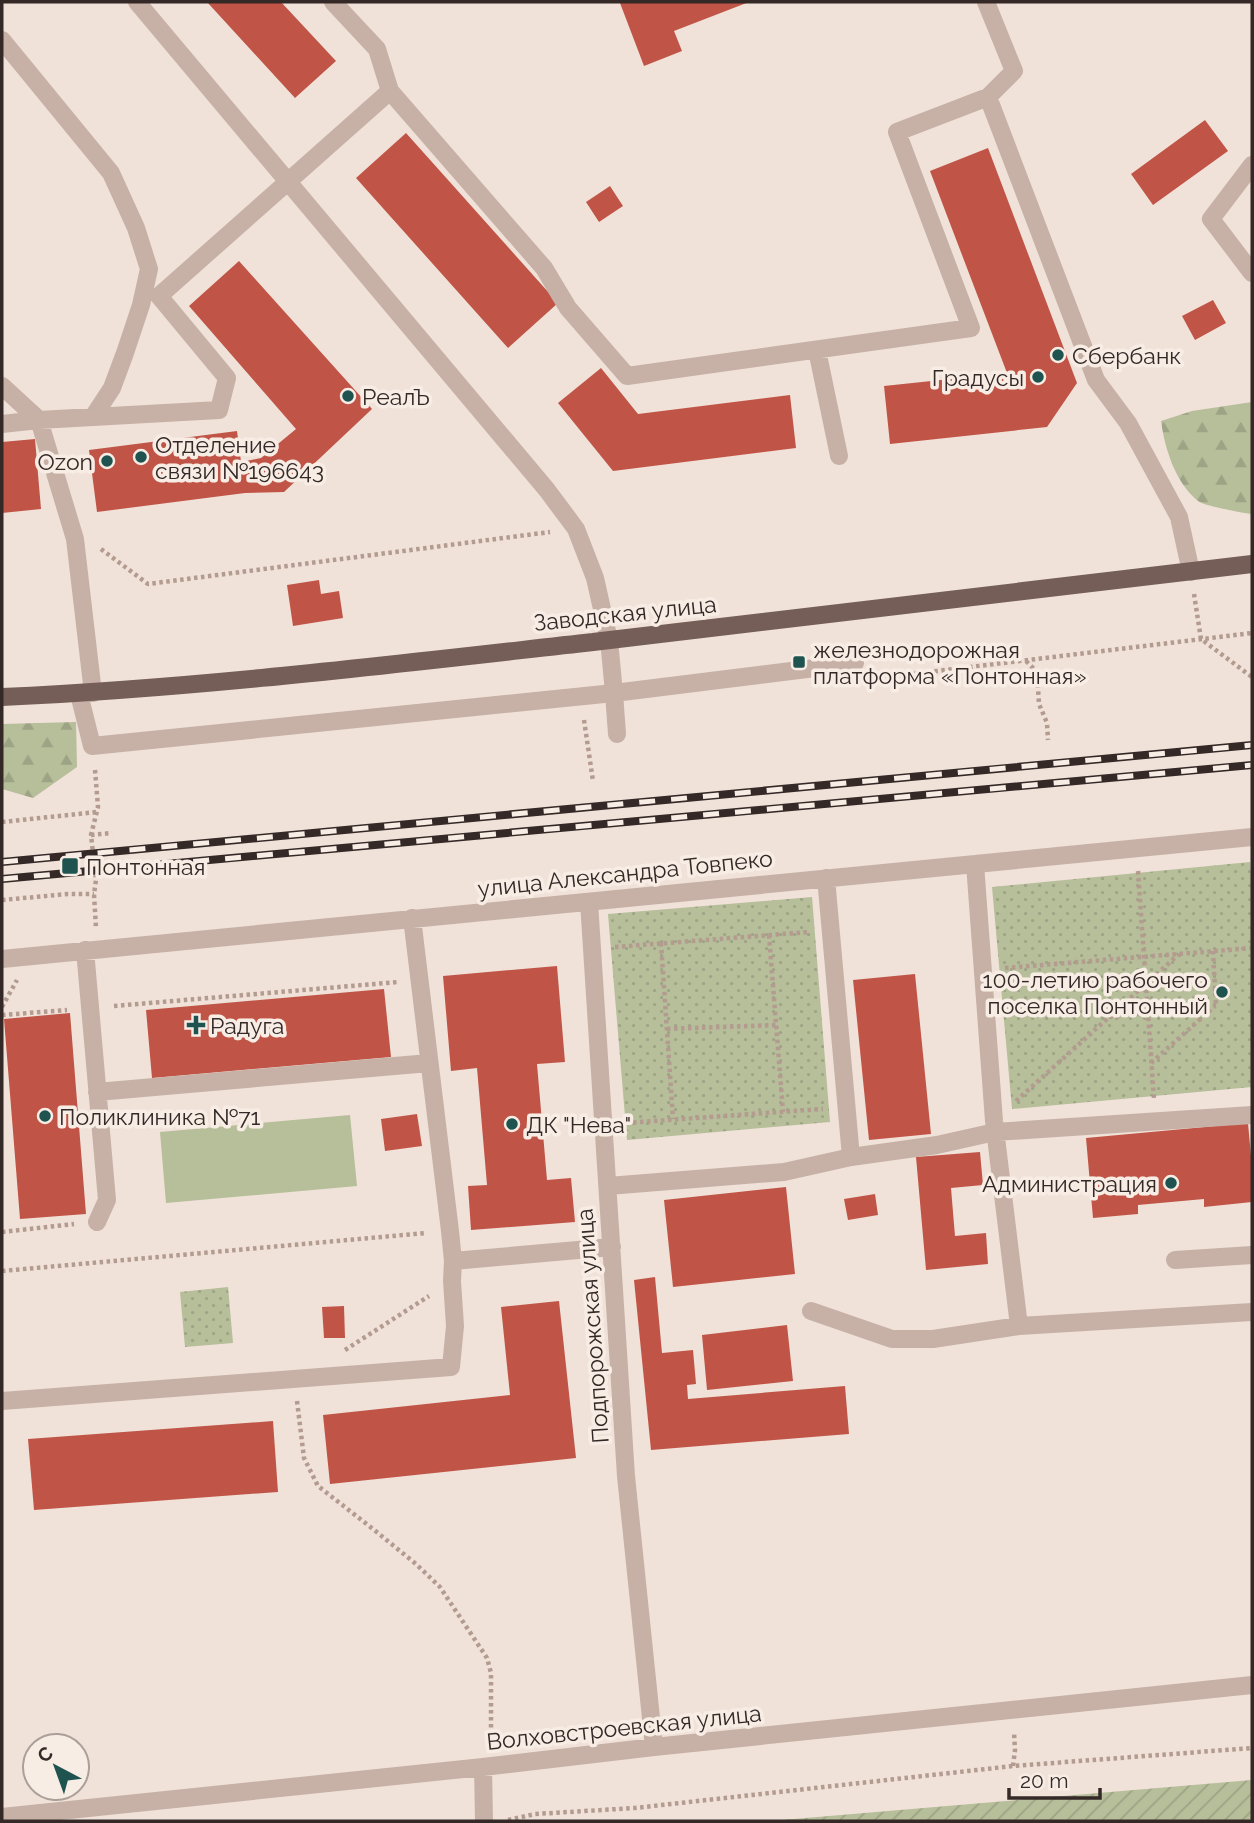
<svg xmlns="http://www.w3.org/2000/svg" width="1254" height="1823" font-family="Raleway,sans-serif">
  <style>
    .grass { fill: url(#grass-dots) }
    .forest { fill: url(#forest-firs) }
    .garden { fill: url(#garden-furrows) }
    .pitch { fill: #b6be9a }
    .building { fill: #c05547 }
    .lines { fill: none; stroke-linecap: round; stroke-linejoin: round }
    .path { stroke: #b39b90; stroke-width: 4.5; stroke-dasharray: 3.5 3.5; stroke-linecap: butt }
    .minor { stroke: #c7b1a6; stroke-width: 18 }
    .major { stroke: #755e58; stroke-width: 18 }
    .rail-casing { stroke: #342927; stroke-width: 8 }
    .rail { stroke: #f8ede5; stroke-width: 5; stroke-dasharray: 16; stroke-linecap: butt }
    .poi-dot { fill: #1e5350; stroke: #f8ede5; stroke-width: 2.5 }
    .labels { text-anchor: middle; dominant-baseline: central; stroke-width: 7; stroke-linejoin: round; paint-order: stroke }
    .poi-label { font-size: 23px; fill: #342927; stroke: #f8ede5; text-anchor: start }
    .street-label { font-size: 23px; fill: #342927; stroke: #f8ede5 }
  </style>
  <defs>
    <pattern id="grass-dots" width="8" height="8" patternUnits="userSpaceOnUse" patternTransform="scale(1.75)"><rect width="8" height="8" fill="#b6be9a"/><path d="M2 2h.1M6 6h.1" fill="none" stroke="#9da385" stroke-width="1.8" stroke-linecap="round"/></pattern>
    <pattern id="forest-firs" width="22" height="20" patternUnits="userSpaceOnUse" patternTransform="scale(1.75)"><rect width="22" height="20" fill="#b6be9a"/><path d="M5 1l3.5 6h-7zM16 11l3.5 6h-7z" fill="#9da385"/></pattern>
    <pattern id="garden-furrows" width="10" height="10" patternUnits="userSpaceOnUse" patternTransform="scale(1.75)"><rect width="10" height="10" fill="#b6be9a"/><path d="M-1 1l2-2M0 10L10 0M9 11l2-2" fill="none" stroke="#9da385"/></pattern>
  </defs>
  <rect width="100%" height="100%" fill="#f0e2d9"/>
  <!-- grass -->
  <path class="grass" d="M1250,862L1252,892V1087L1012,1109L992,887Z
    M812,897L830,1122L627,1140L608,914Z
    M228,1287L233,1343L185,1347L180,1292Z"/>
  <!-- forest -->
  <path class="forest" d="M1252,402V514C1243,513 1204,506 1198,501C1175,482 1165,449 1161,421L1192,411Z
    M76,722L77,767L33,798L2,789V724Z"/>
  <!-- garden -->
  <path class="garden" d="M1252,1780V1821H770Z"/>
  <!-- pitch -->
  <path class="pitch" d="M350,1115L357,1186L166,1203L160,1132Z"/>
  <!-- building -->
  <path class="building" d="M207,2H281L336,61L295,98Z
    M623,2H749L674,31L682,51L644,66L620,3Z
    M1205,120L1228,151L1153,205L1131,174Z
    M406,133L558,303L508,348L356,178Z
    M988,148L1077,383L1047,427L890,444L884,386L1007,373L930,171Z
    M610,186L623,206L599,222L586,202Z
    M239,261L372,409L284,492L245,493L97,512L89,450L237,431L241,462L261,458L296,429L189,306Z
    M1213,300L1226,323L1195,340L1182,316Z
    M601,368L638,414L790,395L796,448L613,471L558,403Z
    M35,439L41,509L2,513V442Z
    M319,580L321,594L339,591L343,618L293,626L287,585Z
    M557,966L565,1062L537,1064L547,1180L571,1178L575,1222L471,1230L468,1186L487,1185L477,1068L451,1071L443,976Z
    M915,974L931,1134L869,1140L853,980Z
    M384,989L391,1057L152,1078L146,1010Z
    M70,1013L86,1214L20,1219L4,1019Z
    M417,1114L422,1146L385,1151L381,1119Z
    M1248,1123L1252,1167V1202L1204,1207V1199L1138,1205V1214L1093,1218L1086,1138Z
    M980,1152L983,1185L951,1188L955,1236L986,1233L988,1264L926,1270L916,1157Z
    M786,1187L795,1274L673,1287L664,1200Z
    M875,1194L878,1215L848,1220L844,1199Z
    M655,1277L662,1353L693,1350L696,1384L687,1385L688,1399L845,1386L849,1434L651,1450L634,1280Z
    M559,1301L576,1458L330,1484L323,1415L510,1395L501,1307Z
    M344,1306L345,1338H324L322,1307Z
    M787,1325L793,1381L707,1390L702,1335Z
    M273,1421L278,1492L34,1510L28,1439Z"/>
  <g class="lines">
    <!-- path -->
    <path class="path" d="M101,549L148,584L550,532
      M1194,594L1201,639L1252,677
      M1026,661L1037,672L1039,704L1047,723L1048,740
      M873,674L879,678L1252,633
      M584,720L593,781
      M95,770L98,807L91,835L96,880L94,894L96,928
      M2,822L97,812
      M91,835L112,833
      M1138,871L1154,1099
      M2,900L68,894H94
      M769,935L783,1112
      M661,943L673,1119
      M615,947L809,932
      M1213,951L1216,1006
      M1005,968L1252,948
      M114,1006L398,982
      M2,1007L17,980
      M2,1015L67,1010
      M1109,1017L1216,1006
      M667,1029L776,1025
      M1151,1063L1215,1006
      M1016,1101L1179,954
      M626,1123L823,1109
      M2,1232L74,1224
      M2,1271L426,1233
      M345,1350L429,1296
      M297,1401L304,1458L318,1486L373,1529L416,1564L440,1587L487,1658L491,1673V1734L489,1743
      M1013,1766L1015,1750L1014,1732
      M508,1820L535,1814L635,1808L1013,1766L1252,1748"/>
    <!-- minor -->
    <path class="minor" d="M137,2L547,490L576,529L595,578L609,640L614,693L855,663
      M333,2L377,49L390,91
      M986,2L1014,71L988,97
      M2,40L111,173L136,228L149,269L141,305L125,353L112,388L93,417
      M1252,165L1211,219L1252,273
      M817,350L839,456
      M2,386L39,420L75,539L93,693
      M2,424L39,420L219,410L227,378L159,296L390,91L544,268L568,308L627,376L971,328L897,132L988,97L1096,380L1128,423L1179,517L1191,572
      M79,694L92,746L614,693L617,734
      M975,864L994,1121L1019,1326
      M826,878L851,1157L937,1145L995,1132L1252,1115
      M589,902L626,1476L654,1747
      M412,918L450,1231L453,1261L612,1247
      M85,950L107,1200L97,1222
      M2,959L1252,837
      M97,1092L429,1063
      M608,1186L784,1172L851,1157
      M1175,1260L1252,1255
      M811,1311L892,1339H933L1019,1326L1252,1312
      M2,1401L451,1367L455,1326L452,1281L453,1261
      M483,1767L484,1821
      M2,1817L483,1767L654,1747L1252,1685"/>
    <!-- major -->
    <path class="major" d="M2,697C200,688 396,664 593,642C813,617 1033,592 1252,564"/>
    <defs>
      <path id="rail" d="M2,862L1252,745
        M2,879L1252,765"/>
    </defs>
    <!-- rail casing -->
    <use href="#rail" class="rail-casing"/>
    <!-- rail -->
    <use href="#rail" class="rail"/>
  </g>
  <!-- markers -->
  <g class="poi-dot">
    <circle cx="1058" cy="355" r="7"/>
    <circle cx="1038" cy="377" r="7"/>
    <circle cx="348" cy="396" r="7"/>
    <circle cx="141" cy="457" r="7"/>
    <circle cx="107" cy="461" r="7"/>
    <rect x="792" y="655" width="14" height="14" rx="3.5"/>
    <rect x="61" y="857" width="18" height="18" rx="3.5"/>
    <circle cx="1222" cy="992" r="7"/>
    <path d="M192.5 1014.5h7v7h7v7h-7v7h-7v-7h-7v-7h7z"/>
    <circle cx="45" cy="1116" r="7"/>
    <circle cx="512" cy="1124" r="7"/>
    <circle cx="1171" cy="1183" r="7"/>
  </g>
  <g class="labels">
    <!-- poi labels -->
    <g class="poi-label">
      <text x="1072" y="355">Сбербанк</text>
      <text x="1024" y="377" text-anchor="end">Градусы</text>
      <text x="362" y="396">РеалЪ</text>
      <text x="155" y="444">Отделение<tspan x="155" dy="26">связи №196643</tspan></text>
      <text x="93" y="461" text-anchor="end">Ozon</text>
      <text x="813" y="649">железнодорожная<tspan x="813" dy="26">платформа «Понтонная»</tspan></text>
      <text x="86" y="866">Понтонная</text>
      <text x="1208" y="979" text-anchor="end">100-летию рабочего<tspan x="1208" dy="26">поселка Понтонный</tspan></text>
      <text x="210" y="1025">Радуга</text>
      <text x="59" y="1116">Поликлиника №71</text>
      <text x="526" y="1124">ДК "Нева"</text>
      <text x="1157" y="1183" text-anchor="end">Администрация</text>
    </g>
    <!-- street labels -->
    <g class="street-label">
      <text transform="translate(625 613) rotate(-6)">Заводская улица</text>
      <text transform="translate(625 873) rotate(-6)">улица Александра Товпеко</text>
      <text transform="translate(592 1326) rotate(-94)">Подпорожская улица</text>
      <text transform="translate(624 1727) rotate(-6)">Волховстроевская улица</text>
    </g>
  </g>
  <!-- border -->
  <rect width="1254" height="1823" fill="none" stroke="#342927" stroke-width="7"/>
  <!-- north arrow -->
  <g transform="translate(56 1767) rotate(319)"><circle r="33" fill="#f8ede5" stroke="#aa9f99" stroke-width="2"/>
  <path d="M0-5L12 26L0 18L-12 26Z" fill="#1e5350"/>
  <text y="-10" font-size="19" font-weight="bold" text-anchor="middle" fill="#342927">С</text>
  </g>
  <!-- scale -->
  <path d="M1009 1788v10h91v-10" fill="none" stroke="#342927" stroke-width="3.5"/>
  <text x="1020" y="1788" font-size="21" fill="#342927" stroke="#f8ede5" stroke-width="5" paint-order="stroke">20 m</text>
</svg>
